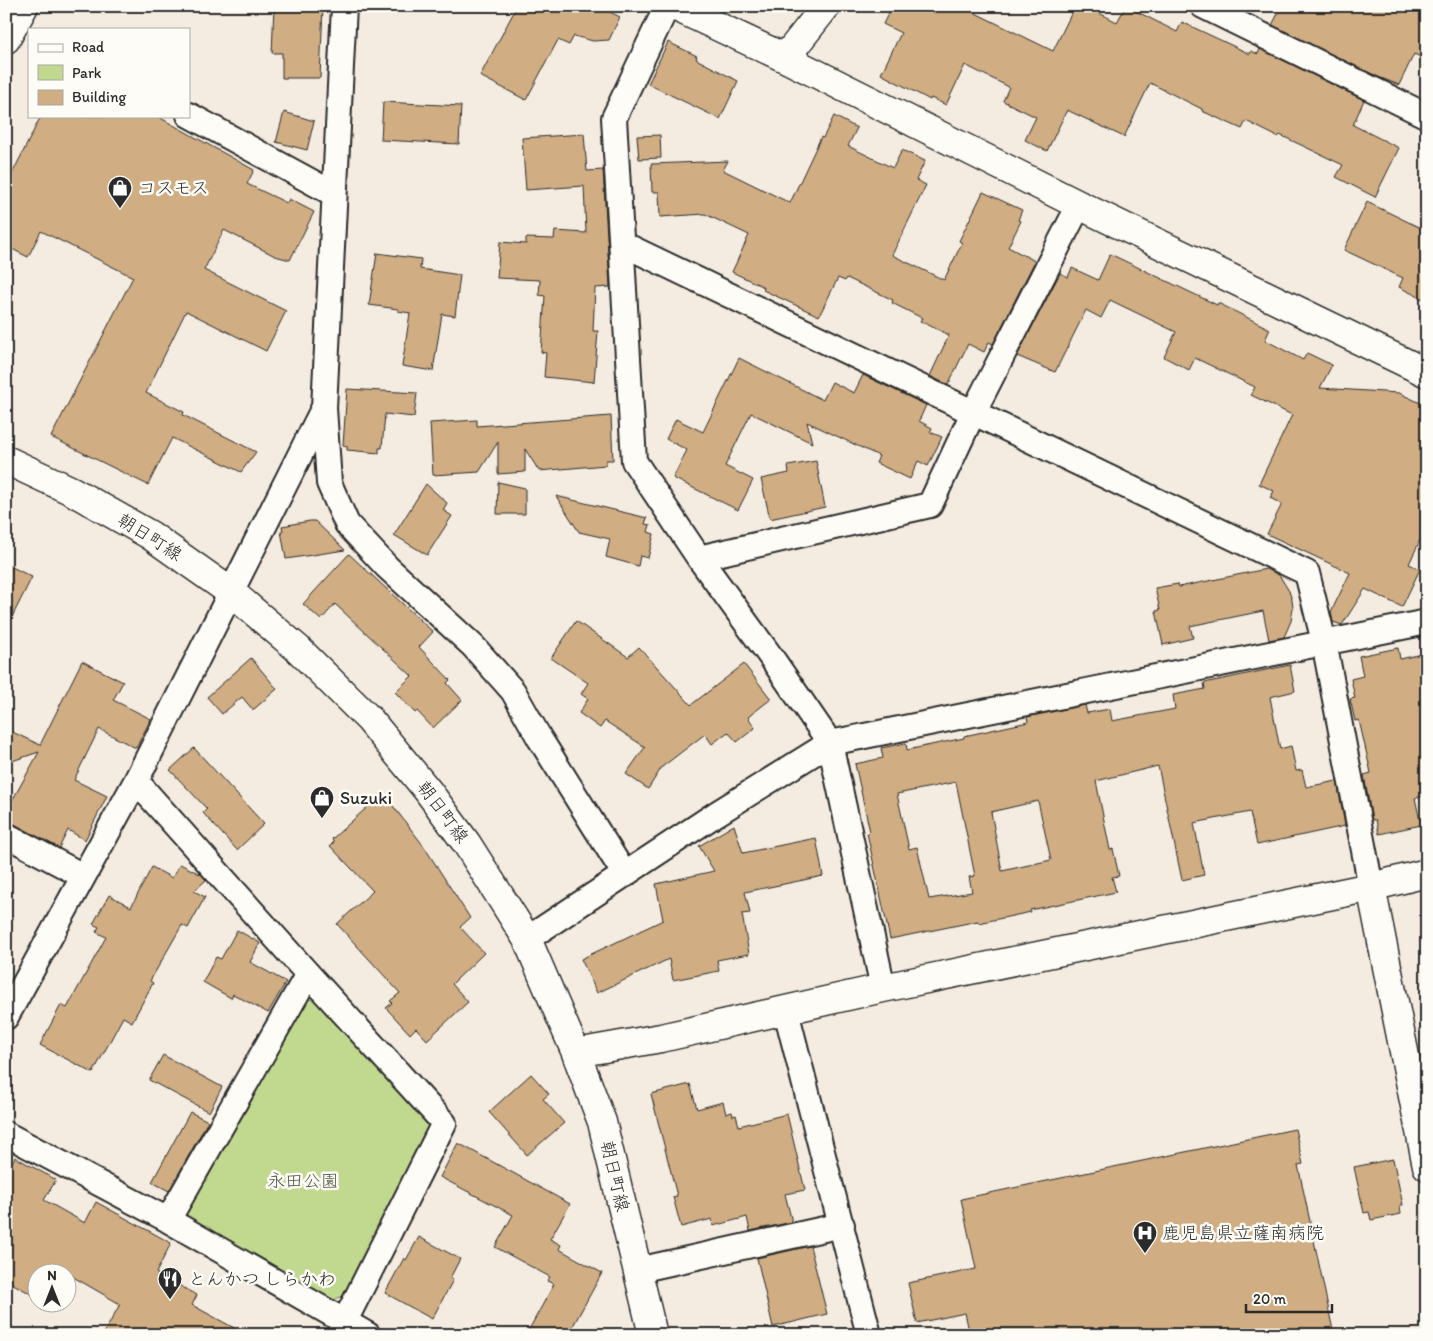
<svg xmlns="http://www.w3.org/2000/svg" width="1433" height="1341" font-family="Itim,'Klee One',sans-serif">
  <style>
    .green { fill: #c1d98f; stroke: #76825d }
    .building { fill: #d0ad82; stroke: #2b2b2b; fill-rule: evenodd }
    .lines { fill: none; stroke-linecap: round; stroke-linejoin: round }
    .minor-casing { stroke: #2b2b2b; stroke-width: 28 }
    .tertiary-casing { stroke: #2b2b2b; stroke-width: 31 }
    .minor { stroke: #fdfcf7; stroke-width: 24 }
    .tertiary { stroke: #fdfcf7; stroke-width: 28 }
    .labels { text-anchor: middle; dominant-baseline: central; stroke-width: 5; stroke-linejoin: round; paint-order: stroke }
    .poi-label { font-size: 18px; fill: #2b2b2b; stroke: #fdfcf7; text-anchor: start }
    .street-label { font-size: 18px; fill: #2b2b2b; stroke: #fdfcf7 }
    .park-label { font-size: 18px; fill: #505644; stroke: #fdfcf7 }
  </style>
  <rect width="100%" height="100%" fill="#f4ece0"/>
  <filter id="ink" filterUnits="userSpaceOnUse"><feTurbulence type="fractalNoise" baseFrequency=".02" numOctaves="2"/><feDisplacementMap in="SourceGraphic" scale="10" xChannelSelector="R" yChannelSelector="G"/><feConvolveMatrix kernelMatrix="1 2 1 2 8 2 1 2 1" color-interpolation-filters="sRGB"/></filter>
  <g filter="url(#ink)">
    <!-- green -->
    <path class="green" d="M302,999L315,1000L427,1122L430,1138L343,1296L328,1302L186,1220L185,1206Z"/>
    <!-- building -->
    <path class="building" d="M274,6H323L320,78H282V53H272Z
      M517,6H598L620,17L609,40L593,41L574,36L569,45L558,40L526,100L480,76Z
      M892,6H961L1053,51L1075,6H1085L1117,22L1126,6L1177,32L1182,22L1250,54L1251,51L1258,54L1260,49L1364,100L1353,125L1399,148L1375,197L1336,177L1343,165L1280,135L1278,137L1246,121L1242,129L1202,111V109L1150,83L1124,137L1067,110L1047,151L1025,140L1036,117L1003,101L1009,87L965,65L946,105L931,98L930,100L881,74L901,33L883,24Z
      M1282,6H1410L1427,14V60L1414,54L1399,85L1376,76L1272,25Z
      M668,42L697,56L696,59L738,81L720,119L648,84Z
      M383,102L461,106L459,144L381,140Z
      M284,112L314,121L307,150L276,142Z
      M41,116H157L254,170L247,184L287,203L289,199L314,212L290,260L275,256L224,230L204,270L286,311L266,351L186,311L146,393L184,412L183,415L256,452L241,472L172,438L148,485L51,437L133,277L41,231L28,257L6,246V186Z
      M834,116L857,128L848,146L893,168L902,150L925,161L916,180L926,185L892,255L944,280L962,243L959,241L983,192L1022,210L1018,220L1021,221L1008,247L1035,261L993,344L989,342L984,352L968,344L948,385L930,376L949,335L920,321L922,318L892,303L893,300L847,278L845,281L838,278L819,316L763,290L764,287L732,272L749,235L705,214L660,217L659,192H652L651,164L728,161L723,170L790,203L821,137L823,138Z
      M584,134L587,171L603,170L610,287L595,288L593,331H598L594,382L544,377L546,353L541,352L545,296L539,295L540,280L497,278L500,242L526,244V238L554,239L555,231L586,233L584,186L526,190L522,138Z
      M660,135L661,158L639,159L637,136Z
      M1367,202L1427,231V301L1399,287L1403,278L1344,250Z
      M377,253L421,259L420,269L460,275L455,316L442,314L433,371L402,366L410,313L398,311V309L369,305Z
      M1110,254L1217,305L1218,303L1270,329L1265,340L1303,360L1307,353L1332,365L1320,388L1399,393L1427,406V525L1409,564L1420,569L1402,607L1365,589L1342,625L1333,622L1331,612L1350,573L1267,534L1282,504L1270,498L1274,491L1259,484L1292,415L1251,395L1255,387L1195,358L1189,370L1164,357L1176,332L1110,300L1101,318L1086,310L1055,372L1017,356L1060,273L1068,277L1072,268L1098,280Z
      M739,358L823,400L832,382L854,393L863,375L926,405L919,421L932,428L930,432L942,437L928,466L918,461L910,479L876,463L879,456L807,422L812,443L751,413L725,466L753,480L738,510L673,478L687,450L666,439L676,419L703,432Z
      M347,389L417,393L414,417L385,414L382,448H379V453L347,450V446L343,445Z
      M611,416L613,460H606V465L539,471L525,449V472L498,474V442L479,472L433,475L430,423L477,420V426Z
      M816,461L825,507L770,519L761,479L789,473L788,466Z
      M498,482L525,488V514H497Z
      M426,484L447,503L443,510L452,516L427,555L394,535Z
      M556,496L647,518L645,524L650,525L648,532L654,534L648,558L640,556L638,566L606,557L610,539L579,532Z
      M310,521H315L345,550L286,559L281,531H283L282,526Z
      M349,554L433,632L419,647L450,680L447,683L462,700L433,728L417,711L415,713L395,692L412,676L335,604L321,620L303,604Z
      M6,564L32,577L6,629Z
      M1266,569L1279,575L1289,591L1292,600L1293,608L1291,621L1284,637L1269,640L1263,611L1190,626L1193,638L1163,645L1156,611L1160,610L1155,588L1178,584L1179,587Z
      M576,621L628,657L639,647L691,705L744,664L771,699L748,717L755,728L737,742L728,732L712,744L705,734L662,767L648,789L626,774L645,747L605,721L600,728L579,713L588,699L581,694L588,683L551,658Z
      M1398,648L1400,659L1427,653V795L1415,798L1421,825L1379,834L1376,820H1372L1364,775L1371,773L1359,720L1355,721L1350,699L1355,698L1351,679L1363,676L1359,656Z
      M251,658L277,689L253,710L242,697L222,714L207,697Z
      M82,661L123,682L113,700L151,719L136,748L99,729L74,780L107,796L85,840L68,830L59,848L7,820L11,812L7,810L39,752L6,763V729L40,745Z
      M1290,665L1295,691L1270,697L1280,749L1291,746L1296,771L1302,770L1306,787L1337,781L1345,826L1257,845L1250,812L1194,823L1204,875L1182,880L1158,766L1096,781L1110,850L1113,849L1119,876L1112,877L1116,892L1030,910L1031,912L979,923L978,921L890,939L867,833L870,832L855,764L883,758L881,748L906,743L907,750L964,738V736L1028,722L1027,717L1085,705L1087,713L1110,709L1112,721L1175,709L1173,695L1205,689L1204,683ZM956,782L975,876L969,877L972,892L929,899L917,847L909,849L897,794ZM1038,801L1051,860L1002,871L991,812Z
      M194,748L264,824L237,850L203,813L207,809L170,770Z
      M383,793L423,845L470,918L460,927L484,953L452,984L468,1002L427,1040L416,1028L410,1034L386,1008L392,1003L390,1001L400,993L337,924L373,891L330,846L334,842L332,839Z
      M734,825L743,853L816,838L823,876L745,892L750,913L742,914L749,954L717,960L719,971L673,980L669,959L597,993L581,959L663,920L656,884L714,871L699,846Z
      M180,864L202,875L206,880L194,891L205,897L188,928L182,925L150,981L153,983L132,1022L123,1017L93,1073L40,1045L61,1005L67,1008L106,937L96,932L99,927L93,924L109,895L131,907L152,867L172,878Z
      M237,930L260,943L250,962L286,982L268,1013L233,994L231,998L203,982L216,957L221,959Z
      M163,1055L222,1087L209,1112L149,1080Z
      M531,1074L549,1094L543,1099L564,1123L527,1155L489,1112Z
      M690,1084L697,1109L723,1102L726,1114L732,1112L733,1116L736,1115L739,1126L787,1114L805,1190L785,1194L792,1222L750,1231L747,1217L713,1226L712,1219L681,1227L673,1197L677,1196L651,1094Z
      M190,1112L208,1121L169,1191L152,1182Z
      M1295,1129L1303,1164L1298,1165L1334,1335H970L965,1313L917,1323L908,1283L976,1269L961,1199Z
      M458,1143L570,1204L550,1239L561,1245L559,1249L602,1273L568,1335H526L554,1284L547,1281L550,1277L495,1247L513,1215L440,1177Z
      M15,1157L56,1180L44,1200L85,1223L96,1202L171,1243L156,1273L197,1295L192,1305L247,1335H103L120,1304L68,1274L50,1265L45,1274H38V1288L33,1295L6,1280V1174Z
      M1393,1159L1403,1205H1400L1401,1214L1371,1220L1369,1212L1364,1213L1354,1167Z
      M419,1237L460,1259L450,1278L453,1280L432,1319L385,1293L404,1258L406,1260Z
      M810,1246L827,1314L773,1327L757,1258Z"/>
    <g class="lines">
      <defs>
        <path id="minor" d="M344,6L324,408L329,483L347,524L387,567L473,646L513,691L540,739L625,875
          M667,6L614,118L634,461L699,558L771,657L830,743L883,988
          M1203,6L1427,116
          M189,115L334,194
          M623,244L1307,573L1324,642L1371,887
          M699,558L930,505L973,413L1079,205
          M136,781L308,974L444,1123L338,1335
          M6,835L83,876
          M527,939L716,814L830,743L1427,622
          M786,1011L869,1335
          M6,1017L136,781L323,409
          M6,1134L168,1220L368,1335
          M168,1220L308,974
          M638,1270L842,1225"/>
        <path id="tertiary" d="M674,6L785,58L1079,205L1427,373
          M6,39L24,6
          M785,58L826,6
          M6,460L72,491L150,535L232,593L298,649L369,719L428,791L467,844L527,939L576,1053L602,1122L653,1335
          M1371,887L1427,1166
          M576,1053L661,1038L883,988L1371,887L1427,873"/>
      </defs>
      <!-- minor casing -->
      <use href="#minor" class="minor-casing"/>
      <!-- tertiary casing -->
      <use href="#tertiary" class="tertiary-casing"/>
      <!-- minor -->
      <use href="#minor" class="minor"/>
      <!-- tertiary -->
      <use href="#tertiary" class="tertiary"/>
    </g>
  </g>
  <!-- icons -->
  <defs>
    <symbol id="shop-pin" viewBox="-11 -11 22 30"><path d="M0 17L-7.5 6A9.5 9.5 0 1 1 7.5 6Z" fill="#2b2b2b" stroke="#fdfcf7"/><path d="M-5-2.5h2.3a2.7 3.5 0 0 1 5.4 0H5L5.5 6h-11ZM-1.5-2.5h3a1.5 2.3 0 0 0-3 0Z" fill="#fff"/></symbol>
    <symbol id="hospital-pin" viewBox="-11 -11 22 30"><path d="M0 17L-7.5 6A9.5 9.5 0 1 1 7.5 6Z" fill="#2b2b2b" stroke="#fdfcf7"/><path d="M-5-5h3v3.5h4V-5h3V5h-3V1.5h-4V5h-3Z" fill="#fff"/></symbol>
    <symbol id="restaurant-pin" viewBox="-11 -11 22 30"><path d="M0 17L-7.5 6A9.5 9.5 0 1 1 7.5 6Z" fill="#2b2b2b" stroke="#fdfcf7"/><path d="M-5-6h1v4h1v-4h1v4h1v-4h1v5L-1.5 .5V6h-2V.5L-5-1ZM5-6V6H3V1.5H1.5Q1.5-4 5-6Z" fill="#fff"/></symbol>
  </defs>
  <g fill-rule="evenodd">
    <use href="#shop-pin" x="106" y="174" width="28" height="38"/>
    <use href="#shop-pin" x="308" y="784" width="28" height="38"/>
    <use href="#hospital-pin" x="1131" y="1219" width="28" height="38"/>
    <use href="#restaurant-pin" x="156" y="1265" width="28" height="38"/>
  </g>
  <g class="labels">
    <!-- poi labels -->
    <g class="poi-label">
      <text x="138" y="188">コスモス</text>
      <text x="340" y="798">Suzuki</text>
      <text x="1162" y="1233">鹿児島県立薩南病院</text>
      <text x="188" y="1279">とんかつ しらかわ</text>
    </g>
    <!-- street labels -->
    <g class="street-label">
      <text transform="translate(150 537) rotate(32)">朝日町線</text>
      <text transform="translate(443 812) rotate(53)">朝日町線</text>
      <text transform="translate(615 1176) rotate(77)">朝日町線</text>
    </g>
    <!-- park labels -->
    <g class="park-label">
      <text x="303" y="1181">永田公園</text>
    </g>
  </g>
  <!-- margin -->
  <rect width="1433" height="1341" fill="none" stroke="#fdfcf7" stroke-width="25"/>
  <rect x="12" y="12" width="1408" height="1316" fill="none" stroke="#2b2b2b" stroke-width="2" filter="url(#ink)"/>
  <!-- legend -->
  <rect x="28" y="28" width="162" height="90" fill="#fdfcf7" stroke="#a9a8a5"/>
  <rect x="38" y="44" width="25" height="8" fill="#fdfcf7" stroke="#a9a8a5"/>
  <text x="72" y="52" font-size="15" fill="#2b2b2b">Road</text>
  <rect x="38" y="65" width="25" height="15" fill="#c1d98f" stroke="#a9a8a5"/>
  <text x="72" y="78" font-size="15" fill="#2b2b2b">Park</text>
  <rect x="38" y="90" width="25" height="15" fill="#d0ad82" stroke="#a9a8a5"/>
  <text x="72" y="102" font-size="15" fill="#2b2b2b">Building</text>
  <!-- north arrow -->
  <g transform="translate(52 1288)"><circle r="24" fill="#fdfcf7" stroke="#a9a8a5"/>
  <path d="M0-4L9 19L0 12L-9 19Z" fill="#2b2b2b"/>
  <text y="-8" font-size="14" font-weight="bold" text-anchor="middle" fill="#2b2b2b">N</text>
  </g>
  <!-- scale -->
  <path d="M1246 1304v8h86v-8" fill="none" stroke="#2b2b2b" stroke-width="2.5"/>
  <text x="1253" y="1304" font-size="15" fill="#2b2b2b" stroke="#fdfcf7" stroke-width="4" paint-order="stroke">20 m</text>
</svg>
